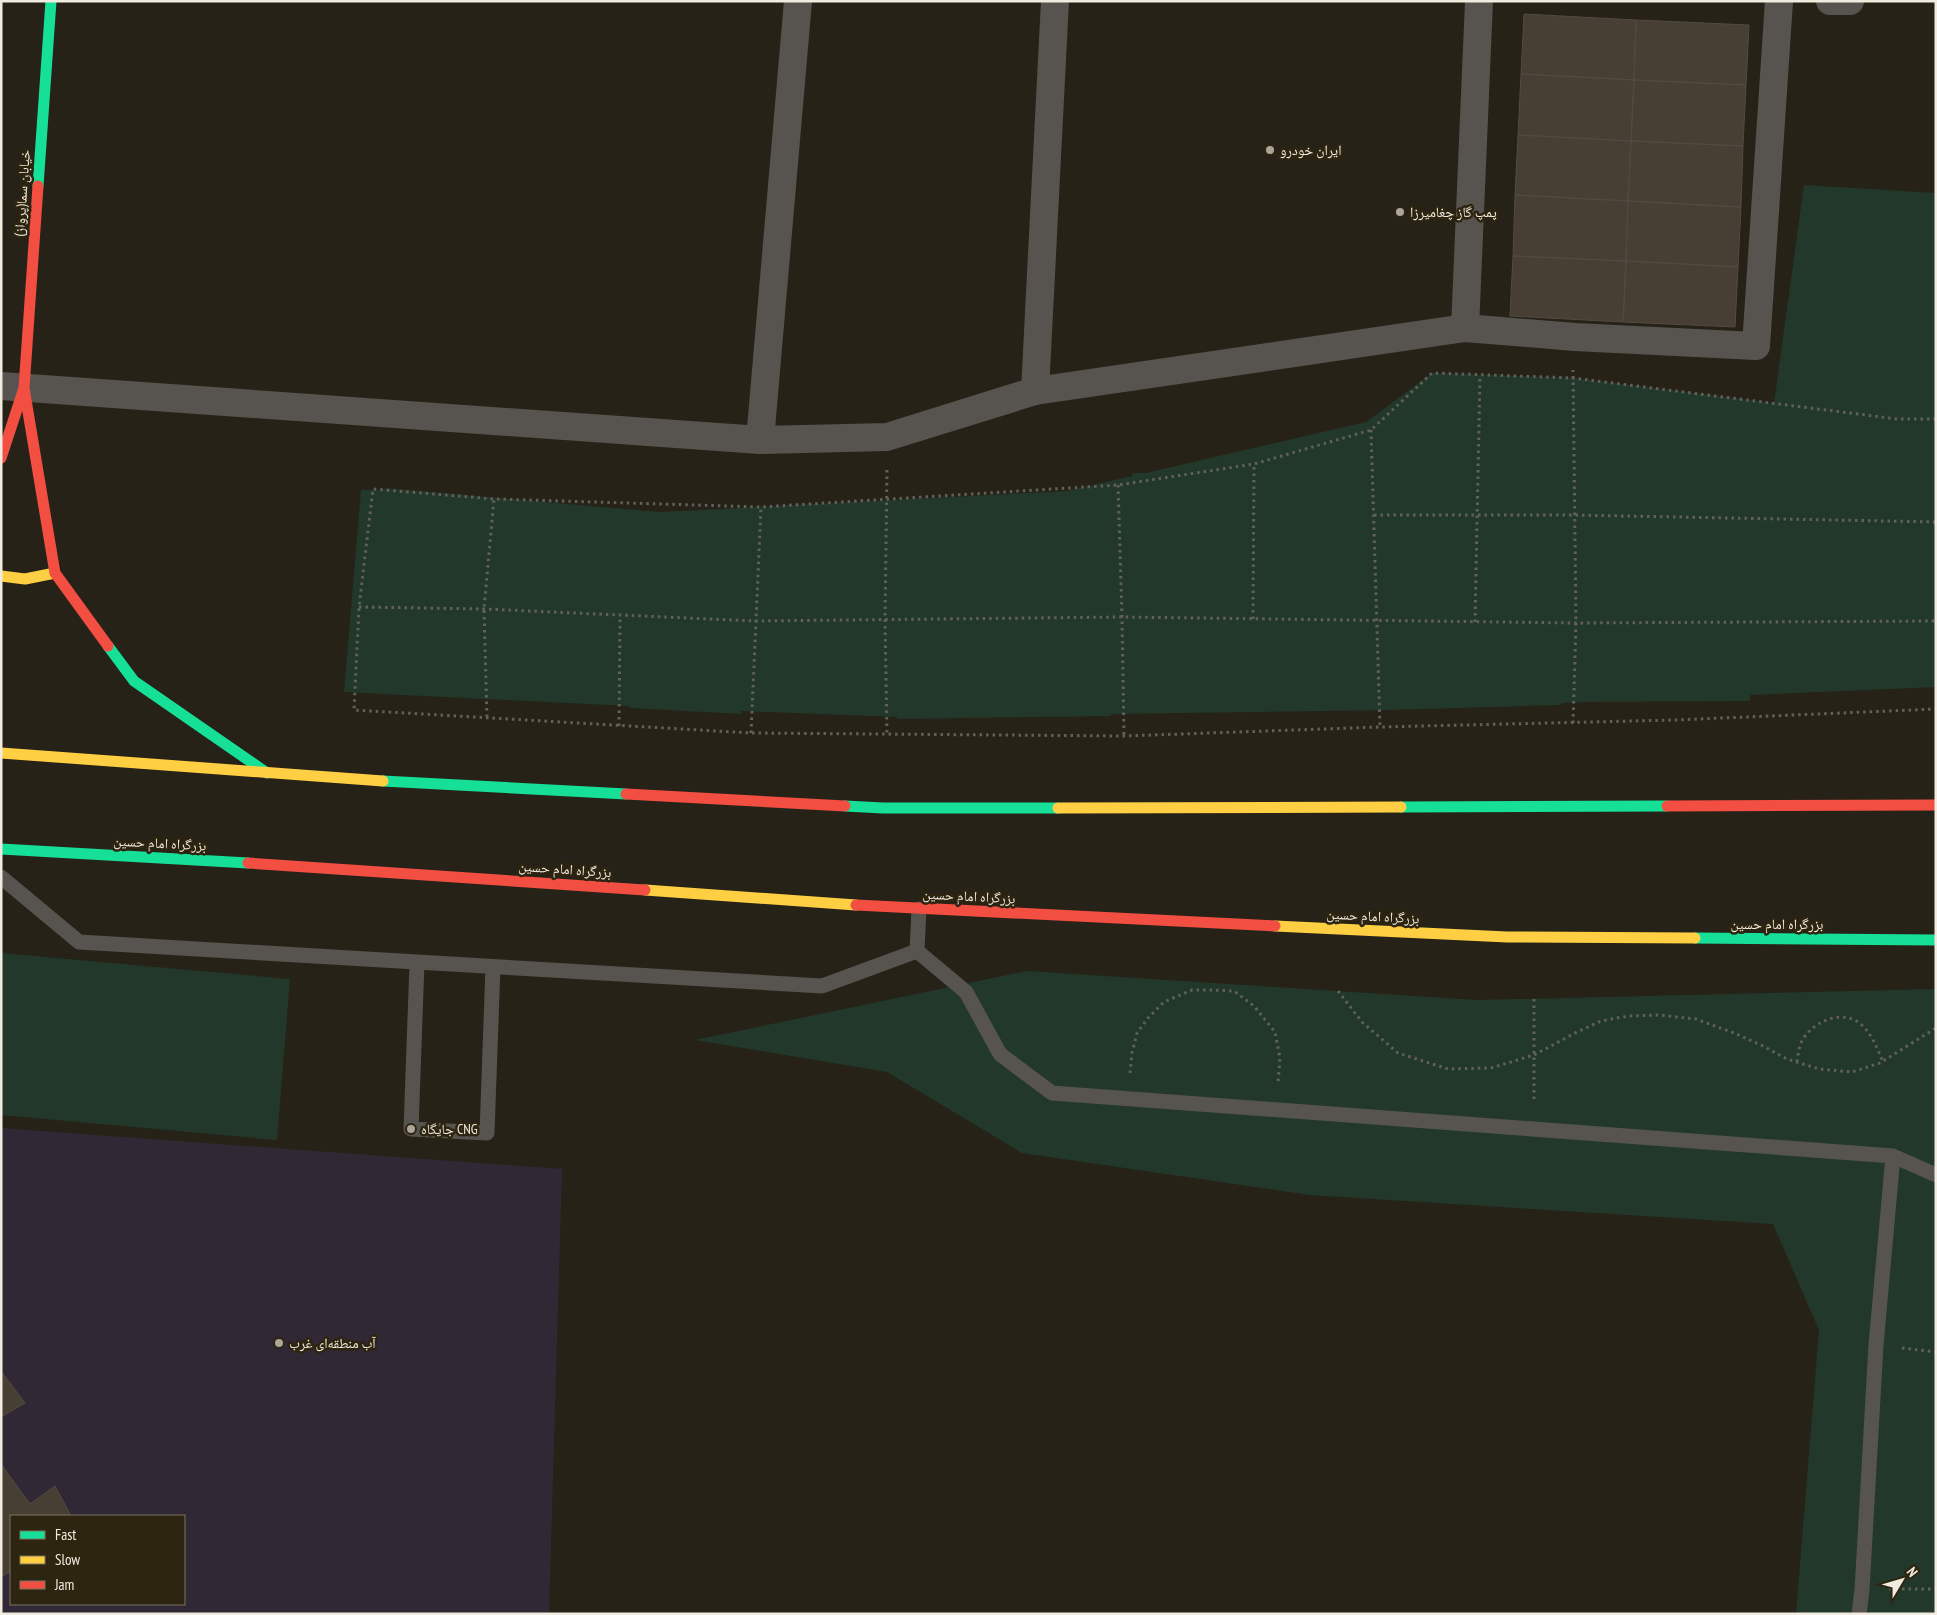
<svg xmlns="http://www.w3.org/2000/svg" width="1937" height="1615" font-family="'PT Sans Narrow','Noto Naskh Arabic',sans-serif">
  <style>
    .industrial { fill: #302834; fill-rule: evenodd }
    .green { fill: #22382b }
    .building { fill: #483f34; stroke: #514b42 }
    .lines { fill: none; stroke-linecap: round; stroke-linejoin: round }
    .path { stroke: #62605a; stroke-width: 3; stroke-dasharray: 2.5 4; stroke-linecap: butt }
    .lane { stroke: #57534f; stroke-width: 15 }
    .street { stroke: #57534f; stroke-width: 28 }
    .fast { stroke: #16e098; stroke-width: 11 }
    .slow { stroke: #ffcf43; stroke-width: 11 }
    .jam { stroke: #f24e42; stroke-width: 11 }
    .poi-dot { fill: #aba59a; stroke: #2e2510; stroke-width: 2 }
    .labels { text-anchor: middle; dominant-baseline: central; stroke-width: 5; stroke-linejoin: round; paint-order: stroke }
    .poi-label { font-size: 14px; fill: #f2ece0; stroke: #2e2510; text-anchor: start }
    .street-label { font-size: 14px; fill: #f2ece0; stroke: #2e2510 }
  </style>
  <rect width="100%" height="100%" fill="#272217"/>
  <!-- industrial -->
  <path class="industrial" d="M1,1128L562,1169L549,1614H1ZM11,1516H184V1604H11Z"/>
  <!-- green -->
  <path class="green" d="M1804,185L1936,193V687L1750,695V701L1588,702L1562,703L1561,705L1388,710L1111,714V716L897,719V717L741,711V714L630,708L629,706L344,692L361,490H384L385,488L660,512L1067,491L1132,476V473H1146L1366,422L1432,373L1573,378L1774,403Z
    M1,953L290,979L277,1140L1,1115Z
    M1027,971L1478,1000L1936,989V1614H1796L1819,1330L1773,1224L1310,1195L1022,1153L887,1072L695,1040Z"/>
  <!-- building -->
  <path class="building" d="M1524,14L1636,20L1634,80L1521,74Z
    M1636,20L1749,25L1746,85L1634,80Z
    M1521,74L1634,80L1631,141L1518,135Z
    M1634,80L1746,85L1743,146L1631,141Z
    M1518,135L1631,141L1628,201L1515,195Z
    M1631,141L1743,146L1741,207L1628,201Z
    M1515,195L1628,201L1626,261L1513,256Z
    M1628,201L1741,207L1738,267L1626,261Z
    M1513,256L1626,261L1623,322L1510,316Z
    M1626,261L1738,267L1735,327L1623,322Z
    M1,1371L25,1403L1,1417Z
    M1,1464L30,1504L55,1486L71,1516H11V1571L1,1577Z"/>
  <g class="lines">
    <!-- path -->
    <path class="path" d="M1936,419H1897L1573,378L1432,373L1371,430L1254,464L1118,485L761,507L494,499L373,489L359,607L354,710L751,733L1124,736L1380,727L1675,720L1936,709
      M1371,430L1380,727
      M887,470L885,621L887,735
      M1118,485L1122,617L1124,736
      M1374,515H1574L1936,522
      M359,607L484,609L755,621L1122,617L1576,623L1936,621
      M1253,619L1254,464
      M1475,622L1480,375
      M487,717L484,609L494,499
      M1573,723L1576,623L1573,370
      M619,726L620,616
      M751,733L761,507
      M1338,991L1362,1022L1398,1053L1448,1069L1491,1068L1534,1055L1577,1032L1601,1021L1628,1016L1659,1015L1696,1019L1734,1033L1761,1045L1787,1059L1819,1069L1852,1072L1880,1063L1936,1028
      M1534,999V1103
      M1797,1062C1798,1054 1799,1046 1803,1039C1814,1022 1839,1010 1858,1022C1871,1031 1877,1048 1883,1062
      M1130,1073L1132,1053L1137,1033L1148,1018L1164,1002L1192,990H1211L1234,991L1254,1006L1275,1032L1280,1058L1278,1083
      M1902,1348L1936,1352
      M1889,1589H1936"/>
    <!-- lane -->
    <path class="lane" d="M1,877L79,942L822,986L917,951
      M919,909L917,951L966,992L1000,1054L1052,1093L1893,1156L1936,1175
      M417,963L411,1129L487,1133L493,967
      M1859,1614L1862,1590L1876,1345L1893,1156"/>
    <!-- street -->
    <path class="street" d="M1479,1L1465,328L1575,337L1756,346L1779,1
      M1830,1H1850
      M1,386L760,440L887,437L1035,391L1465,328
      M1035,391L1055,1
      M760,440L798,1"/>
    <!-- fast -->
    <path class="fast" d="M38,186L51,1
      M108,646L134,681L267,773
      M383,781L626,794
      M845,806L883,808H1058
      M1401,807L1667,806
      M1,849L248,863
      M1695,938L1936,940"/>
    <!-- slow -->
    <path class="slow" d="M1,576L25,579L55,573
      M1,753L383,781
      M1058,808L1401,807
      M645,890L856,905
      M1275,926L1507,937L1695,938"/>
    <!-- jam -->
    <path class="jam" d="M24,388L38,186
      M1,458L24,388L55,573L108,646
      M626,794L845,806
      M1667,806L1936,805
      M248,863L645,890
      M856,905L1275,926"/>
  </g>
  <!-- markers -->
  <g class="poi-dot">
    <circle cx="1270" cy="150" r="5"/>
    <circle cx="1400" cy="212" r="5"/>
    <circle cx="411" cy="1129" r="5"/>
    <circle cx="279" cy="1343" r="5"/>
  </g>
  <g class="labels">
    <!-- poi labels -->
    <g class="poi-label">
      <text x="1280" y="150">ایران خودرو</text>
      <text x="1410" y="212">پمپ گاز چغامیرزا</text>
      <text x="421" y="1129">جایگاه CNG</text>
      <text x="289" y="1343">آب منطقه‌ای غرب</text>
    </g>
    <!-- street labels -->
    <g class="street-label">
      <text transform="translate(22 193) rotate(-86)">خیابان سما(پرواز)</text>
      <text transform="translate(160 843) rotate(3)">بزرگراه امام حسین</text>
      <text transform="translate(565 869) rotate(4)">بزرگراه امام حسین</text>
      <text transform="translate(969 896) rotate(3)">بزرگراه امام حسین</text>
      <text transform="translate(1373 916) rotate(3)">بزرگراه امام حسین</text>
      <text x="1777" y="924">بزرگراه امام حسین</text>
    </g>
  </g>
  <!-- border -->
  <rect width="1937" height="1615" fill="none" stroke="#f2ece0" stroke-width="5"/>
  <!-- legend -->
  <rect x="10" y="1515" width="175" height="90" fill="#2e2510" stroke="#7c7563"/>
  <rect x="20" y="1531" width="25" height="8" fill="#16e098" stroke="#7c7563"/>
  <text x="55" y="1540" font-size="15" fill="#f2ece0">Fast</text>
  <rect x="20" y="1556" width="25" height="8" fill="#ffcf43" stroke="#7c7563"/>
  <text x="55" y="1565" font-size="15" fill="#f2ece0">Slow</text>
  <rect x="20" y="1581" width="25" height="8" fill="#f24e42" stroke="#7c7563"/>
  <text x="55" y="1590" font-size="15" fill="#f2ece0">Jam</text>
  <!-- north arrow -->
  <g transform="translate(1902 1580) rotate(52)" stroke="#2e2510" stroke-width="4" paint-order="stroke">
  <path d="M0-4L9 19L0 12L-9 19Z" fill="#f2ece0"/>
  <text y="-8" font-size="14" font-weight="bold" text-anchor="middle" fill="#f2ece0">N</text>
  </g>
</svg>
